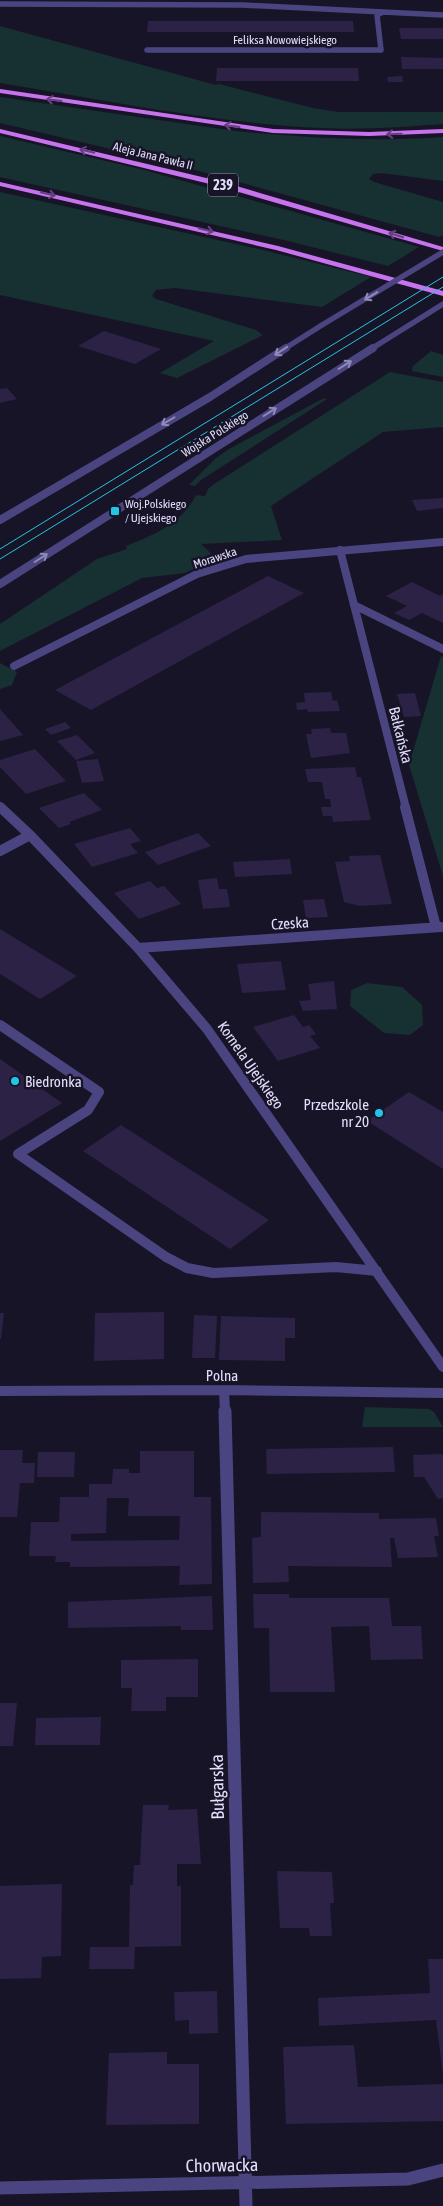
<svg xmlns="http://www.w3.org/2000/svg" width="443" height="2206" font-family="'Asap Condensed',sans-serif">
  <style>
    .green { fill: #173031 }
    .building { fill: #2b2246; fill-rule: evenodd }
    .lines { fill: none; stroke-linecap: round; stroke-linejoin: round }
    .minor-far3 { stroke: #4a4580; stroke-width: 5.5 }
    .minor-far2 { stroke: #4a4580; stroke-width: 8 }
    .minor-far1 { stroke: #4a4580; stroke-width: 10 }
    .minor { stroke: #4a4580; stroke-width: 13 }
    .tertiary-far1 { stroke: #4a4580; stroke-width: 5.5 }
    .tertiary { stroke: #4a4580; stroke-width: 8 }
    .primary { fill: #c673ed; fill-rule: evenodd }
    .tram { stroke: #22c5e3; stroke-width: 1 }
    .tertiary-bridge { stroke: #4a4580; stroke-width: 5.5 }
    .oneway { stroke: #663f80 }
    .oneway2 { stroke: #8f8ab7 }
    .poi-dot { fill: #22c5e3; stroke: #181427; stroke-width: 2 }
    .labels { text-anchor: middle; dominant-baseline: central; stroke-width: 5; stroke-linejoin: round; paint-order: stroke }
    .far-street-label { font-size: 12px; fill: #e3defb; stroke: #181427 }
    .far-poi-label { font-size: 12px; fill: #e3defb; stroke: #181427; text-anchor: start }
    .shield { fill: #181427; stroke: #a6a1bb; stroke-width: 1 }
    .shield-label { font-size: 14px; font-weight: bold; fill: #e3defb }
    .street-label { font-size: 15px; fill: #e3defb; stroke: #181427 }
    .poi-label { font-size: 15px; fill: #e3defb; stroke: #181427; text-anchor: start }
    .near-street-label { font-size: 18px; fill: #e3defb; stroke: #181427 }
  </style>
  <rect width="100%" height="100%" fill="#181427"/>
  <!-- green -->
  <path class="green" d="M0,26L216,85L219,84L313,108L338,112H443V124C403,127 362,130 322,128C214,123 106,100 0,83Z
    M0,97L235,131C304,138 374,142 443,137V181L381,173L373,174L369,179L374,182L443,202V235L439,237L162,161L0,123Z
    M0,136L144,170L419,247L388,266L288,241L0,177Z
    M0,192L263,250L371,277L322,307L175,288L156,290L152,296L156,299L256,330L263,335L177,378L160,373L214,341L0,295Z
    M431,351L443,355V377L412,371L413,366Z
    M390,372L443,382V427L383,432L271,506L282,540L201,544L216,558L185,573L142,578L0,651V624L97,559L127,549L126,546C154,535 182,523 196,495L205,496L208,489L214,484Z
    M324,398L327,399L201,480L195,486L189,485L216,458L229,449Z
    M441,656L443,657V876L409,765Z
    M0,663L17,672L12,685L0,689Z
    M367,983L402,987L422,1005L423,1025L410,1035L384,1033L350,1006L351,990Z
    M365,1407L429,1409L434,1412L443,1427H362Z"/>
  <!-- building -->
  <path class="building" d="M148,21H353L354,32H147Z
    M399,28H443V39H401Z
    M401,57L443,58V69H402Z
    M217,68H358L359,81H216Z
    M402,76L403,82H388L387,77Z
    M104,331L161,349L135,364L78,346Z
    M7,388L17,399L0,403V389Z
    M443,498V508L417,511L412,500Z
    M268,576L304,593L91,710L55,690Z
    M412,582L440,596L443,594V623L422,613L409,620L394,613L407,606L386,596Z
    M331,692L333,701L337,700L340,711L308,712L307,709L297,710L296,703L305,702L304,693Z
    M415,693L421,716L404,717L397,694Z
    M0,709L23,735L0,741Z
    M65,722L71,728L51,735L45,729Z
    M330,728L331,733H346L350,753L311,758L306,734H312L311,729Z
    M77,735L95,753L76,760L57,741Z
    M35,749L66,781L26,794L0,767V760Z
    M98,759L104,781L82,783L76,761Z
    M355,767L357,777H361L371,820L333,822L332,816H323L321,807H331L330,799H325L322,782H308L305,769Z
    M84,793L102,810L69,822L71,824L59,828L39,808Z
    M130,828L141,841L130,844L138,853L92,867L74,844Z
    M198,833L211,846L158,865L145,852Z
    M380,855L392,904L360,906L344,902L335,862L350,861L349,856Z
    M290,859L292,874L235,877L233,862Z
    M217,878L219,889H227L230,907L203,909L198,880Z
    M150,881L157,888L164,886L181,904L139,919L114,893Z
    M324,899L328,917L306,918L303,900Z
    M0,929L77,976L40,999L0,974Z
    M281,961L286,990L242,993L237,964Z
    M334,981L337,1009L303,1011L299,1001L311,1000L308,984Z
    M294,1015L303,1027L309,1025L316,1034L310,1036L320,1048L278,1061L253,1027Z
    M0,1059L62,1103L0,1141Z
    M409,1092L443,1112V1169L367,1121Z
    M121,1125L269,1220L230,1249L83,1151Z
    M164,1312V1359L94,1361L95,1313Z
    M0,1313H4L1,1339H0Z
    M194,1315L217,1316L215,1358H192Z
    M221,1316L295,1318V1338H285V1361L219,1360Z
    M393,1447L395,1472L267,1474L266,1449Z
    M0,1450H23L22,1463H35L34,1483H20L17,1517H0Z
    M140,1451H194V1497H211L212,1584L179,1585L180,1566L70,1567V1562H55L56,1556H29L31,1522H59L60,1497H89V1484H112L113,1469H129V1473H140ZM107,1498H129L128,1516H180L179,1540L71,1541V1534L106,1533Z
    M38,1452H75L74,1477H37Z
    M440,1454L443,1455V1498L438,1499L424,1477H414L413,1455Z
    M261,1512L379,1513V1519L436,1518L439,1536H434L438,1557L398,1558L394,1538H390L392,1567L288,1566L289,1582L253,1583L252,1538L261,1537Z
    M253,1594H289V1598H389L392,1626H421L423,1659L371,1660L369,1626L331,1627L335,1692H270L269,1628H254Z
    M212,1596L213,1630H181V1626L68,1628V1602Z
    M198,1659V1697H166V1711H131L132,1688H121V1660Z
    M0,1703H17L13,1746H0Z
    M101,1717L100,1745H35L36,1718Z
    M143,1805H169L168,1810L197,1809L201,1864H177V1886H181V1946L135,1947L134,1969H89L90,1947H129L130,1885H133L134,1865H140Z
    M277,1871L332,1872L334,1903H330L332,1936H310L309,1928H280Z
    M62,1884L61,1956L42,1957L41,1978L0,1979V1886Z
    M428,1959H443V2075L436,2020L319,2026L318,1998L430,1993Z
    M217,1991L218,2033L189,2034V2020L175,2021L174,1992Z
    M354,2045L358,2087L443,2084V2121L286,2124L283,2047Z
    M167,2052V2064H199V2124L106,2125L109,2053Z"/>
  <g class="lines">
    <!-- minor-far3 -->
    <path class="minor-far3" d="M0,4L243,5L443,15
      M147,50H381L377,15L383,12"/>
    <!-- minor-far2 -->
    <path class="minor-far2" d="M340,550L406,808
      M354,605L443,649
      M14,666L197,574L246,559L443,542"/>
    <!-- minor-far1 -->
    <path class="minor-far1" d="M0,807L30,835L138,948L207,1029L443,1367
      M405,807L436,927
      M0,851L30,835
      M138,948L441,927
      M0,1025L99,1092L88,1110L18,1154L166,1257L187,1268L213,1273L336,1267L377,1271
      M224,1390L225,1412
      M0,1391L224,1390L443,1393"/>
    <!-- minor -->
    <path class="minor" d="M225,1411L246,2206
      M0,2188L408,2179L443,2170"/>
    <!-- tertiary-far1 -->
    <path class="tertiary-far1" d="M284,349L322,325
      M371,349L443,304"/>
    <!-- tertiary -->
    <path class="tertiary" d="M0,520L210,397L286,348
      M0,584L373,348"/>
    <!-- primary -->
    <path class="primary" d="M0,89L273,129L369,132L443,129V133L369,136L273,133L0,93Z
      M0,129L223,182L443,247V251L218,186L0,133Z
      M0,182L278,246L443,291V296L276,250L0,186Z"/>
    <!-- tram -->
    <path class="tram" d="M0,549L443,277
      M0,559L443,287"/>
    <!-- tertiary-bridge -->
    <path class="tertiary-bridge" d="M322,325L443,252"/>
  </g>
  <!-- one-way arrows -->
  <defs><path id="oneway-shaft" d="M-6 0H5M1.5-3L5.5 0L1.5 3" fill="none" stroke-width="1.6" stroke-linecap="round" stroke-linejoin="round" transform="scale(1.25)"/></defs>
  <g class="oneway">
    <use href="#oneway-shaft" transform="translate(54 100) rotate(-172)"/>
    <use href="#oneway-shaft" transform="translate(232 126) rotate(-172)"/>
    <use href="#oneway-shaft" transform="translate(394 134) rotate(178)"/>
    <use href="#oneway-shaft" transform="translate(87 151) rotate(-167)"/>
    <use href="#oneway-shaft" transform="translate(48 194) rotate(13)"/>
    <use href="#oneway-shaft" transform="translate(206 230) rotate(14)"/>
    <use href="#oneway-shaft" transform="translate(396 235) rotate(-163)"/>
  </g>
  <g class="oneway2">
    <use href="#oneway-shaft" transform="translate(371 296) rotate(149)"/>
    <use href="#oneway-shaft" transform="translate(281 351) rotate(147)"/>
    <use href="#oneway-shaft" transform="translate(345 365) rotate(-32)"/>
    <use href="#oneway-shaft" transform="translate(270 412) rotate(-32)"/>
    <use href="#oneway-shaft" transform="translate(168 421) rotate(150)"/>
    <use href="#oneway-shaft" transform="translate(41 558) rotate(-32)"/>
  </g>
  <!-- markers -->
  <g class="poi-dot">
    <rect x="110" y="506" width="10" height="10" rx="2.5"/>
    <circle cx="15" cy="1081" r="5"/>
    <circle cx="379" cy="1113" r="5"/>
  </g>
  <g class="labels">
    <!-- far-street labels -->
    <g class="far-street-label">
      <text x="285" y="40">Feliksa Nowowiejskiego</text>
      <text transform="translate(153 156) rotate(14)">Aleja Jana Pawła II</text>
      <text transform="translate(215 434) rotate(-32)">Wojska Polskiego</text>
      <text transform="translate(215 558) rotate(-18)">Morawska</text>
    </g>
    <!-- far-poi labels -->
    <g class="far-poi-label">
      <text x="125" y="504">Woj.Polskiego<tspan x="125" dy="14">/ Ujejskiego</tspan></text>
    </g>
    <!-- shield labels -->
    <rect class="shield" x="208" y="173.5" width="30" height="23" rx="4"/>
    <g class="shield-label">
      <text x="223" y="185">239</text>
    </g>
    <!-- street labels -->
    <g class="street-label">
      <text transform="translate(401 735) rotate(76)">Bałkańska</text>
      <text transform="translate(290 923) rotate(-4)">Czeska</text>
      <text transform="translate(251 1065) rotate(55)">Kornela Ujejskiego</text>
      <text x="222" y="1375">Polna</text>
    </g>
    <!-- poi labels -->
    <g class="poi-label">
      <text x="25" y="1081">Biedronka</text>
      <text x="369" y="1104" text-anchor="end">Przedszkole<tspan x="369" dy="17">nr 20</tspan></text>
    </g>
    <!-- near-street labels -->
    <g class="near-street-label">
      <text transform="translate(217 1787) rotate(-91)">Bułgarska</text>
      <text transform="translate(222 2165) rotate(-1)">Chorwacka</text>
    </g>
  </g>
</svg>
